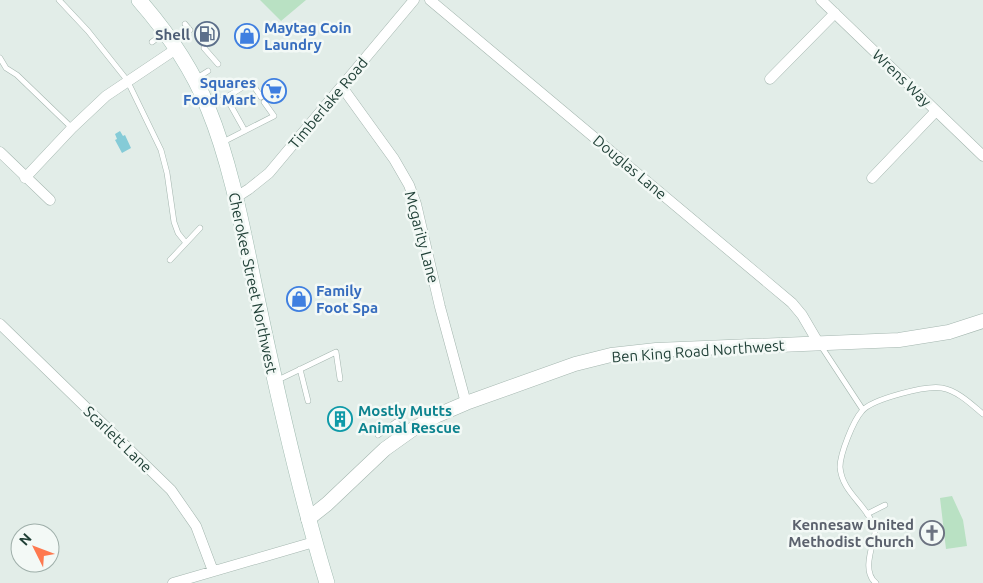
<svg xmlns="http://www.w3.org/2000/svg" width="983" height="583" font-family="Ubuntu,sans-serif">
  <style>
    .green { fill: #b9e1c3 }
    .water { fill: #85cbd7 }
    .lines { fill: none; stroke-linecap: round; stroke-linejoin: round }
    .service-casing { stroke: #a4b6af; stroke-width: 6 }
    .minor-casing { stroke: #a4b6af; stroke-width: 11 }
    .tertiary-casing { stroke: #a4b6af; stroke-width: 15 }
    .secondary-casing { stroke: #9fbab0; stroke-width: 16 }
    .service { stroke: #fff; stroke-width: 5 }
    .minor { stroke: #fff; stroke-width: 10 }
    .tertiary { stroke: #fff; stroke-width: 14 }
    .secondary { stroke: #fff; stroke-width: 15 }
    .labels { text-anchor: middle; dominant-baseline: central; stroke-width: 5; stroke-linejoin: round; paint-order: stroke }
    .shop-label { font-size: 15px; font-weight: bold; fill: #366cbe; stroke: #f3f9f6; text-anchor: start }
    .service-label { font-size: 15px; font-weight: bold; fill: #4e5e75; stroke: #f3f9f6; text-anchor: end }
    .street-label { font-size: 15px; fill: #204037; stroke: #f3f9f6 }
    .culture-label { font-size: 15px; font-weight: bold; fill: #0d838f; stroke: #f3f9f6; text-anchor: start }
    .worship-label { font-size: 15px; font-weight: bold; fill: #5b616d; stroke: #f3f9f6; text-anchor: end }
  </style>
  <rect width="100%" height="100%" fill="#e2ede8"/>
  <!-- green -->
  <path class="green" d="M260,0H306L281,21Z
    M952,496L963,520L967,546L946,549L940,498Z"/>
  <!-- water -->
  <path class="water" d="M120,131L123,136L125,135L131,148L122,153L115,140L117,139L115,134Z"/>
  <g class="lines">
    <defs>
      <path id="service" d="M59,0L88,31L127,80L161,150L167,173L174,222L178,233L186,243L200,228
        M185,24L190,30
        M152,42L164,33
        M204,48L218,64
        M0,58L6,68L17,75L72,128
        M197,78L208,71
        M226,97L245,131
        M209,108L251,82L261,97
        M223,142L274,116L264,102
        M170,260L186,243
        M821,346L863,410
        M300,369L308,401
        M278,380L336,352L340,379
        M378,435L396,422L405,433
        M867,514L885,505
        M876,583C862,572 872,548 875,533C872,507 842,495 840,467C840,454 853,421 862,411C872,399 927,385 942,388C958,391 971,404 983,414"/>
      <path id="minor" d="M430,0L792,303L802,315L819,344
        M821,0L983,156
        M770,79L835,13
        M342,87L394,159L409,185L416,204L440,307L466,403
        M0,152L50,200
        M25,178L72,128L106,96L176,49
        M872,178L936,111
        M235,198L249,189L269,173L414,0
        M0,324L171,490L196,526L213,571
        M173,583L314,542"/>
      <path id="tertiary" d="M308,519L327,504L385,449L413,429L438,415L466,403L575,364L611,355L656,350L899,340L949,332L983,321"/>
      <path id="secondary" d="M139,0C167,32 192,68 208,108C234,171 246,248 261,316C280,406 300,495 327,583"/>
    </defs>
    <!-- service casing -->
    <use href="#service" class="service-casing"/>
    <!-- minor casing -->
    <use href="#minor" class="minor-casing"/>
    <!-- tertiary casing -->
    <use href="#tertiary" class="tertiary-casing"/>
    <!-- secondary casing -->
    <use href="#secondary" class="secondary-casing"/>
    <!-- service -->
    <use href="#service" class="service"/>
    <!-- minor -->
    <use href="#minor" class="minor"/>
    <!-- tertiary -->
    <use href="#tertiary" class="tertiary"/>
    <!-- secondary -->
    <use href="#secondary" class="secondary"/>
  </g>
  <!-- icons -->
  <defs>
    <symbol id="fuel-ring" viewBox="-11 -11 22 22"><circle r="9.5" fill="#f3f9f6" stroke="#5c6f8a" stroke-width="1.5"/><path d="M-5.5-6h7V0h2V4h1.3V-2.5L3-4.5l.8-.8L6-3V5H2.5V1h-1V6h-7ZM-4.2-4.7v3.2H.2V-4.7Z" fill="#5c6f8a"/></symbol>
    <symbol id="shop-ring" viewBox="-11 -11 22 22"><circle r="9.5" fill="#f3f9f6" stroke="#3f7fe0" stroke-width="1.5"/><path d="M-5-2.5h2.3a2.7 3.5 0 0 1 5.4 0H5L5.5 6h-11ZM-1.5-2.5h3a1.5 2.3 0 0 0-3 0Z" fill="#3f7fe0"/></symbol>
    <symbol id="supermarket-ring" viewBox="-11 -11 22 22"><circle r="9.5" fill="#f3f9f6" stroke="#3f7fe0" stroke-width="1.5"/><path d="M-6-5.5h2.5l.6 2H6L4.5 2H-2.5L-4.4-4H-6ZM-1.5 3.2a1.3 1.3 0 1 0 .1 0ZM3 3.2a1.3 1.3 0 1 0 .1 0Z" fill="#3f7fe0"/></symbol>
    <symbol id="building-ring" viewBox="-11 -11 22 22"><circle r="9.5" fill="#f3f9f6" stroke="#0f9aa8" stroke-width="1.5"/><path d="M-4-6H4V6H1V3H-1V6H-4ZM-2.5-4.3h1.7v1.8h-1.7ZM.8-4.3h1.7v1.8H.8ZM-2.5-1h1.7V.8h-1.7ZM.8-1h1.7V.8H.8Z" fill="#0f9aa8"/></symbol>
    <symbol id="church-ring" viewBox="-11 -11 22 22"><circle r="9.5" fill="#f3f9f6" stroke="#6b7280" stroke-width="1.5"/><path d="M-1.2-6h2.4v3.5h3.3v2.4h-3.3V6h-2.4V-.1h-3.3v-2.4h3.3Z" fill="#6b7280"/></symbol>
  </defs>
  <g fill-rule="evenodd">
    <use href="#fuel-ring" x="193" y="20" width="28" height="28"/>
    <use href="#shop-ring" x="233" y="22" width="28" height="28"/>
    <use href="#supermarket-ring" x="260" y="77" width="28" height="28"/>
    <use href="#shop-ring" x="285" y="285" width="28" height="28"/>
    <use href="#building-ring" x="326" y="405" width="28" height="28"/>
    <use href="#church-ring" x="918" y="519" width="28" height="28"/>
  </g>
  <g class="labels">
    <!-- shop labels -->
    <g class="shop-label">
      <text x="264" y="27">Maytag Coin<tspan x="264" dy="17">Laundry</tspan></text>
      <text x="256" y="82" text-anchor="end">Squares<tspan x="256" dy="17">Food Mart</tspan></text>
      <text x="316" y="290">Family<tspan x="316" dy="17">Foot Spa</tspan></text>
    </g>
    <!-- service labels -->
    <g class="service-label">
      <text x="190" y="34">Shell</text>
    </g>
    <!-- street labels -->
    <g class="street-label">
      <text transform="translate(902 78) rotate(44)">Wrens Way</text>
      <text transform="translate(328 103) rotate(-50)">Timberlake Road</text>
      <text transform="translate(630 167) rotate(40)">Douglas Lane</text>
      <text transform="translate(422 237) rotate(75)">Mcgarity Lane</text>
      <text transform="translate(253 283) rotate(78)">Cherokee Street Northwest</text>
      <text transform="translate(698 351) rotate(-4)">Ben King Road Northwest</text>
      <text transform="translate(118 439) rotate(44)">Scarlett Lane</text>
    </g>
    <!-- culture labels -->
    <g class="culture-label">
      <text x="358" y="410">Mostly Mutts<tspan x="358" dy="17">Animal Rescue</tspan></text>
    </g>
    <!-- worship labels -->
    <g class="worship-label">
      <text x="914" y="524">Kennesaw United<tspan x="914" dy="17">Methodist Church</tspan></text>
    </g>
  </g>
  <!-- north arrow -->
  <g transform="translate(35 548) rotate(312)"><circle r="24" fill="#f3f9f6" stroke="#9fafaa"/>
  <path d="M0-4L9 19L0 12L-9 19Z" fill="#fe794f"/>
  <text y="-8" font-size="14" font-weight="bold" text-anchor="middle" fill="#204037">N</text>
  </g>
</svg>
